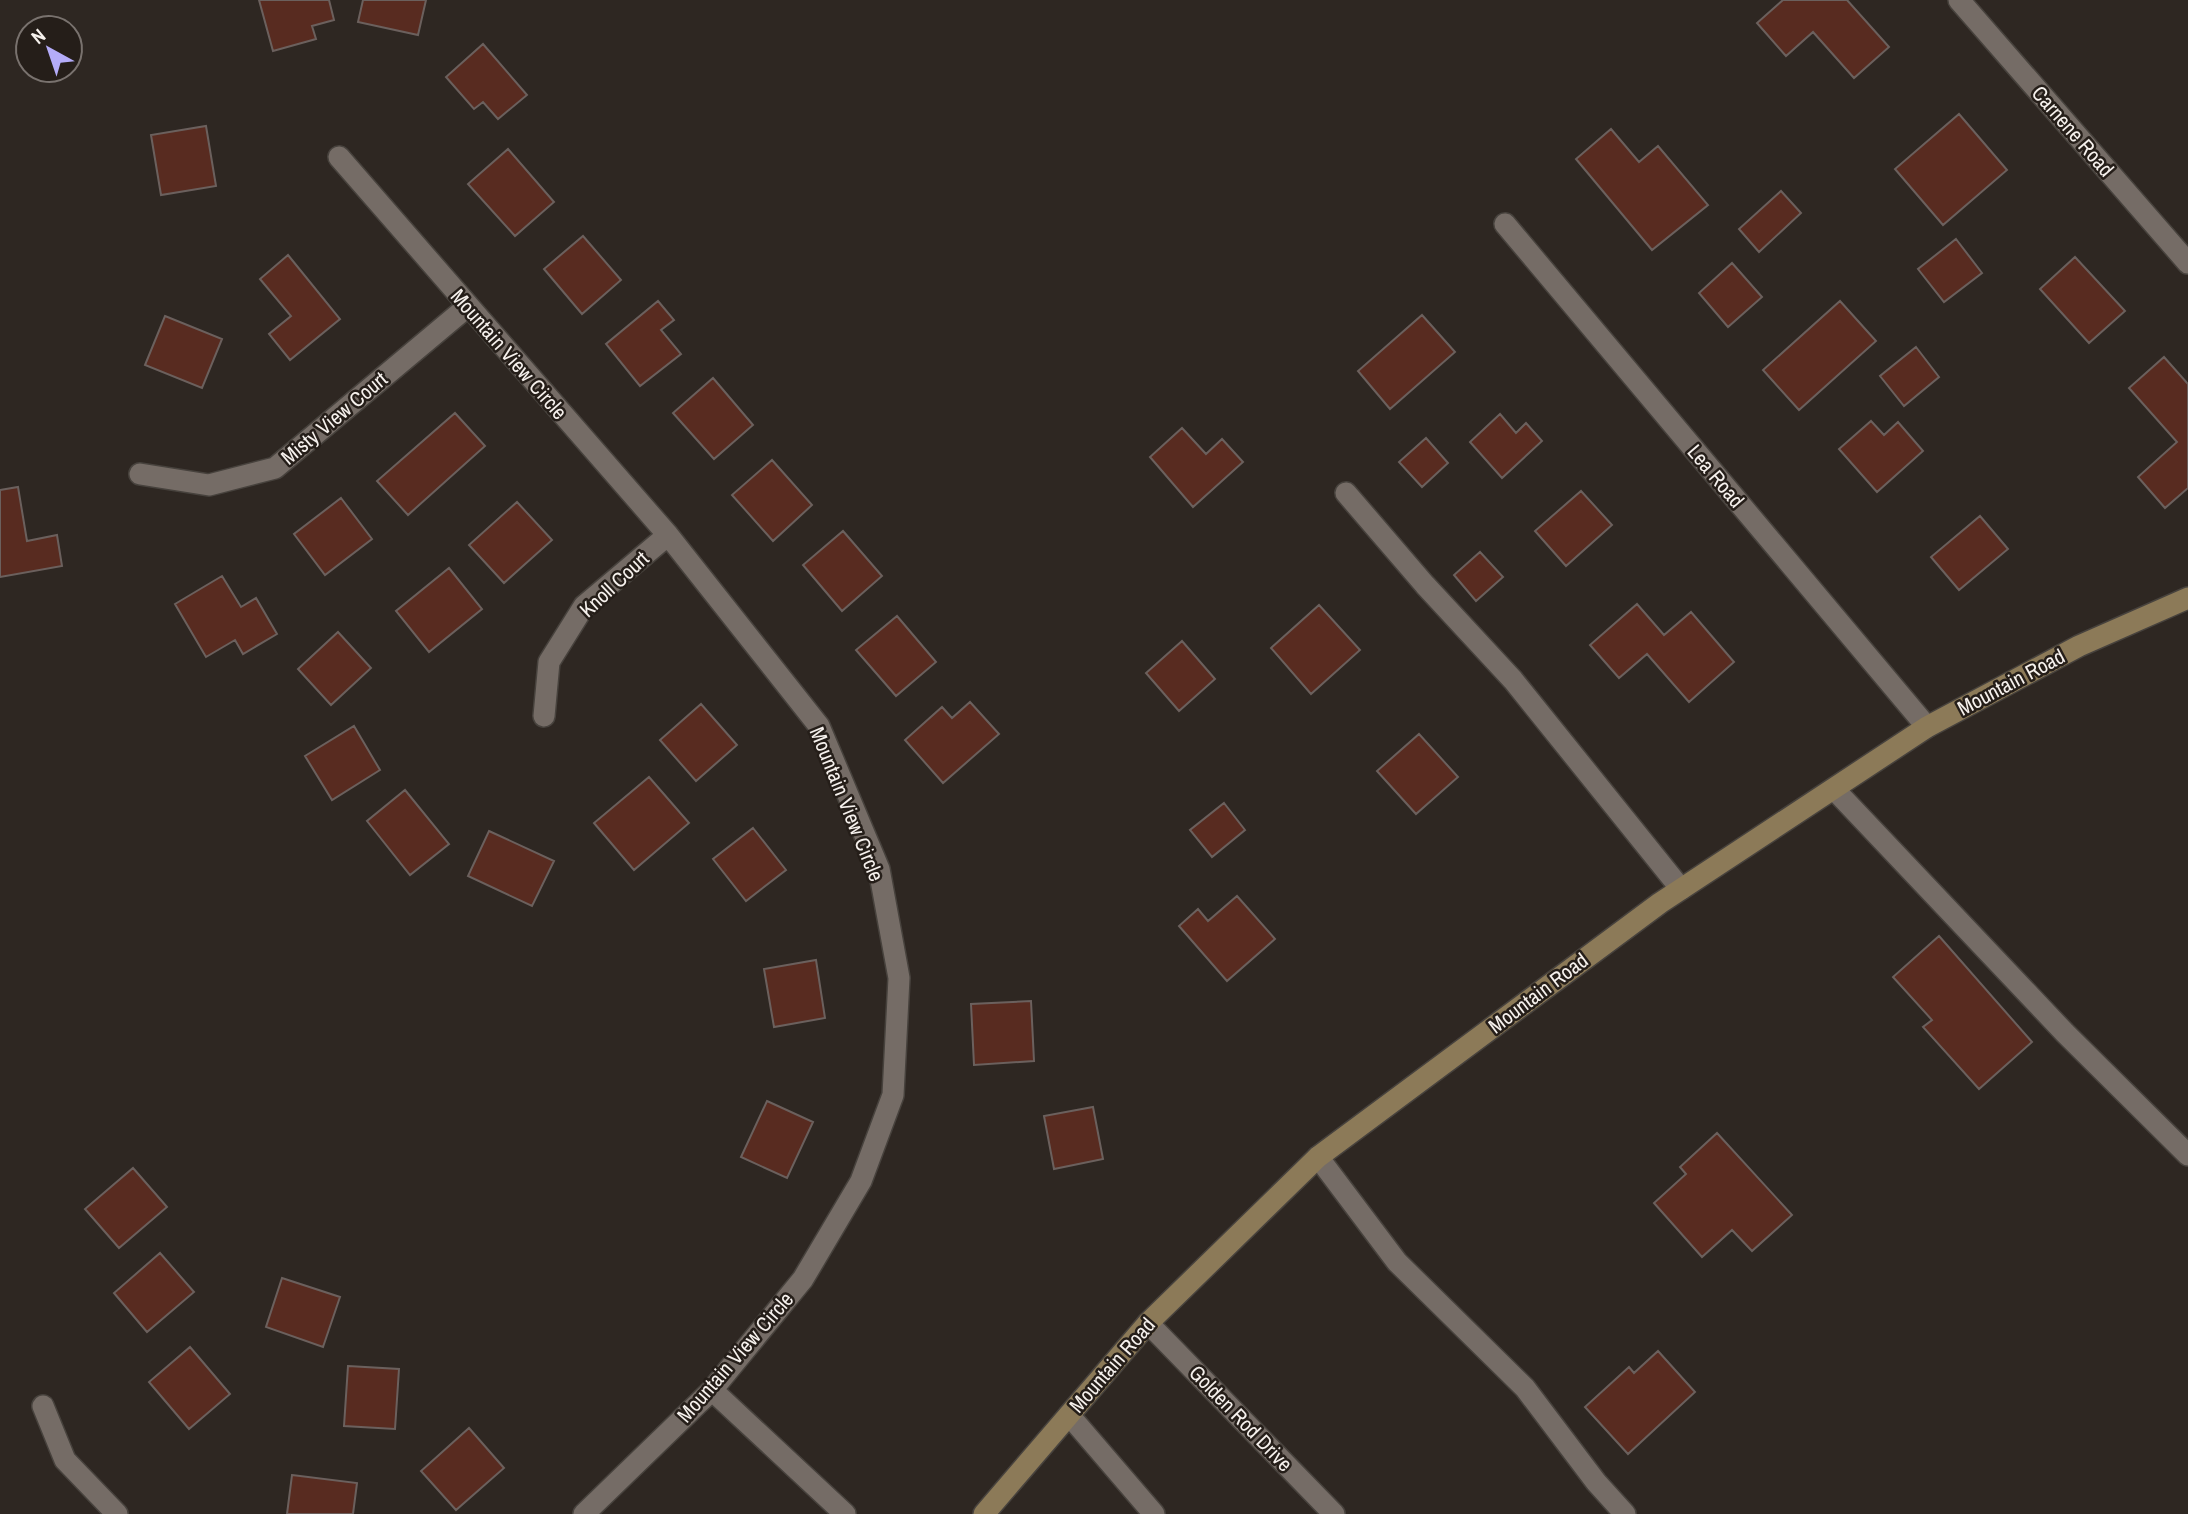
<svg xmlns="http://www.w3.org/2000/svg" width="2188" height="1514" font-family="'Archivo Narrow',sans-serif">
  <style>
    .building { fill: #582b20; stroke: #6b605d; stroke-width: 2 }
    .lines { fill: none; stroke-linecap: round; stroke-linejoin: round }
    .lane-casing { stroke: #47423d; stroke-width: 24 }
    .street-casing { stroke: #47423d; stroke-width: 24 }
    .secondary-casing { stroke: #47423d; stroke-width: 24 }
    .lane { stroke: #756c66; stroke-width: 21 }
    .street { stroke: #756c66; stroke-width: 21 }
    .secondary { stroke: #8c7a58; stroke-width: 21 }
    .labels { text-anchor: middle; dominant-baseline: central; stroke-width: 5; stroke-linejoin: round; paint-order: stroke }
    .street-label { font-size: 21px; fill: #f6f1ed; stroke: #251e19 }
  </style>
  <rect width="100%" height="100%" fill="#2e2722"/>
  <!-- building -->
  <path class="building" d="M259,0H329L334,20L312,26L316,39L273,51Z
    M363,0H426L418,35L358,22Z
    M1783,0H1847L1889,47L1854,78L1813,32L1786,56L1757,23Z
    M483,44L527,95L498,119L483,102L474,109L446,77Z
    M1959,114L2007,170L1943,225L1895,169Z
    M206,126L216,186L161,195L151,135Z
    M1611,129L1639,162L1658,146L1708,205L1652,250L1576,159Z
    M508,149L554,202L515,236L468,184Z
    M1781,191L1801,213L1759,252L1739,229Z
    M583,236L621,280L582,314L544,269Z
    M1956,239L1982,273L1944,302L1918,269Z
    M288,255L340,319L290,360L269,334L291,316L260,279Z
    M2075,257L2125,311L2089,343L2040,289Z
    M1732,263L1762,297L1728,327L1699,293Z
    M658,301L674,320L661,330L681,354L640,386L606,344Z
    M1840,301L1876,341L1799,410L1763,370Z
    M1422,315L1455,352L1390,409L1358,371Z
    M165,316L222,339L202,388L145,365Z
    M1916,347L1939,377L1904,406L1880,376Z
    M2164,357L2188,384V488L2165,508L2138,477L2177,442L2129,388Z
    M713,378L753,425L714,459L673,413Z
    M455,413L485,446L408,515L377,481Z
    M1500,414L1516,433L1526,423L1542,441L1502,478L1470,442Z
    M1871,421L1884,435L1898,422L1923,451L1877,492L1839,449Z
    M1182,428L1206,454L1222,439L1243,462L1193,507L1150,457Z
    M1426,438L1448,463L1422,487L1399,462Z
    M772,460L812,505L773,541L732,495Z
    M18,487L27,541L57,535L62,566L0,577V490Z
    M1581,491L1612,525L1566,566L1535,531Z
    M341,498L372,539L325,575L294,534Z
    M517,502L552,540L504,583L469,545Z
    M1980,516L2008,549L1959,590L1931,557Z
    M843,531L882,576L842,611L803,565Z
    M1480,552L1503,577L1476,601L1454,575Z
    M449,568L482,609L429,652L396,611Z
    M222,576L241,607L256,598L277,634L243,654L235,640L206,657L175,604Z
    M1637,604L1664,635L1691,612L1734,662L1689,702L1647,654L1619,678L1590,645Z
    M1319,605L1360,650L1311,694L1271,648Z
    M897,616L936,662L896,696L856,650Z
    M338,632L371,668L331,705L298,669Z
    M1182,641L1215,679L1179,711L1146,673Z
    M970,702L999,734L943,783L905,740L942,707L952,718Z
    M701,704L737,745L696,781L660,740Z
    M354,726L380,770L332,800L305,756Z
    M1419,734L1458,777L1416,814L1377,771Z
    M649,777L689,823L634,870L594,823Z
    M405,790L449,844L410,875L367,821Z
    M1224,803L1245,830L1212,857L1190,830Z
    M753,828L786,870L746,901L713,859Z
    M489,831L554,861L532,906L468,876Z
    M1237,896L1275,939L1227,981L1179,926L1198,909L1208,921Z
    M1939,936L2032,1042L1979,1089L1923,1027L1932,1020L1893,977Z
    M816,960L825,1018L774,1027L764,969Z
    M1031,1001L1034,1061L974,1065L971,1004Z
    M767,1101L813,1122L787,1178L741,1157Z
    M1093,1107L1103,1159L1054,1169L1044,1116Z
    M1717,1133L1792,1215L1752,1251L1732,1230L1702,1257L1654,1203L1686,1174L1680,1167Z
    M133,1168L167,1207L119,1248L85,1209Z
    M160,1253L194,1292L147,1332L114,1293Z
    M282,1278L340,1297L323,1347L266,1327Z
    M190,1347L230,1394L189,1429L149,1382Z
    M1658,1351L1695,1392L1628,1454L1585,1407L1629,1367L1634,1373Z
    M348,1366L399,1369L395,1429L344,1426Z
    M469,1428L504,1468L456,1510L421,1471Z
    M292,1475L357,1483L353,1514H287Z"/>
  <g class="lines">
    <defs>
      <path id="lane" d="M1346,493L1425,585L1513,680L1681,889
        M1834,789L2065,1033L2188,1155
        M1318,1157L1397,1262L1525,1388L1596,1482L1625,1514"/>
      <path id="street" d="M1959,0L2188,263
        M339,157L668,535L819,726L879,869L899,978L893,1095L861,1181L803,1279L712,1390L584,1514
        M1505,224L1927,727
        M140,474L209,485L275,468L467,307
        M544,716L549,662L584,606L668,535
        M1148,1323L1334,1514
        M712,1390L845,1514
        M43,1406L65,1460L117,1514
        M1069,1415L1154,1514"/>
      <path id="secondary" d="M984,1514L1148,1323L1318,1157L1660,903L1927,727L2079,646L2188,598"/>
    </defs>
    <!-- lane casing -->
    <use href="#lane" class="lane-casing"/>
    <!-- street casing -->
    <use href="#street" class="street-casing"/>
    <!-- secondary casing -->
    <use href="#secondary" class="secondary-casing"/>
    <!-- lane -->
    <use href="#lane" class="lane"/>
    <!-- street -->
    <use href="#street" class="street"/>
    <!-- secondary -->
    <use href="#secondary" class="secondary"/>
  </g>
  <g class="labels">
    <!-- street labels -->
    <g class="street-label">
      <text transform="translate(2073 131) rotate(49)">Carnene Road</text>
      <text transform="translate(509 354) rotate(49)">Mountain View Circle</text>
      <text transform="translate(334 418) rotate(-40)">Misty View Court</text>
      <text transform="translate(1716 476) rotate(50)">Lea Road</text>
      <text transform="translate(614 584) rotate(-43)">Knoll Court</text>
      <text transform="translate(2011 682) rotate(-28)">Mountain Road</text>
      <text transform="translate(847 804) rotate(68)">Mountain View Circle</text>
      <text transform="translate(1538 993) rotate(-37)">Mountain Road</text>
      <text transform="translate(735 1357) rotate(-49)">Mountain View Circle</text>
      <text transform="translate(1112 1365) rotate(-49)">Mountain Road</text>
      <text transform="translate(1241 1418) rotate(46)">Golden Rod Drive</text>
    </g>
  </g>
  <!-- north arrow -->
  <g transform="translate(49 49) rotate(320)"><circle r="33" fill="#251e19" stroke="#79726e" stroke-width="2"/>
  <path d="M0-5L12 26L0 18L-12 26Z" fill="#b4acf9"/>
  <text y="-10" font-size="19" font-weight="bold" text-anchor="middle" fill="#f6f1ed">N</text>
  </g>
</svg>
